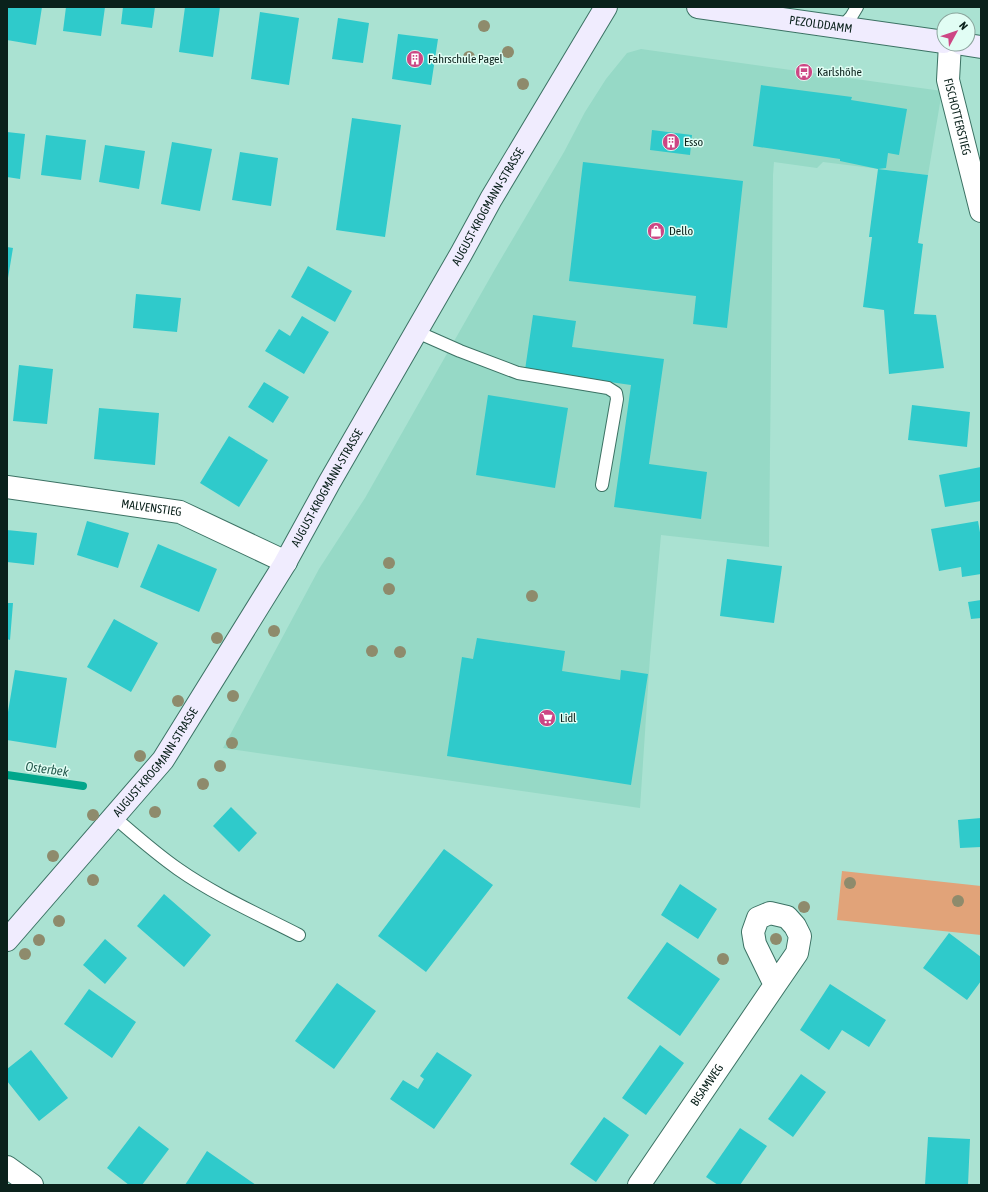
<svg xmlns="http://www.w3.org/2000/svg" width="988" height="1192" font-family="'Asap Condensed',sans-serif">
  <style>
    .built { fill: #96d9c6 }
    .green { fill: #e1a379 }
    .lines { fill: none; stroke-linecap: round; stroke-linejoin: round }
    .stream { stroke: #01a68b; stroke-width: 8 }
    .building { fill: #2fcacb }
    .lane-casing { stroke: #3c7264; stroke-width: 14 }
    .street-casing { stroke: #3c7264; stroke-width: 24 }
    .secondary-casing { stroke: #3c7264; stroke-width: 24 }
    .lane { stroke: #fff; stroke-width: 12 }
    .street { stroke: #fff; stroke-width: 22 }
    .secondary { stroke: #f0ecfe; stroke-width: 22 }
    .tree { fill: #8e8b6c }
    .labels { text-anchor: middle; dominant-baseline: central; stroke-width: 3; stroke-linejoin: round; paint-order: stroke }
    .street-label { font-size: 12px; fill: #0a211b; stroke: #e1fdf4 }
    .poi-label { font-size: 12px; fill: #0a211b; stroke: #e1fdf4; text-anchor: start }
    .water-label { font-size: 13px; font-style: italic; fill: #285d50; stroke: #e1fdf4 }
  </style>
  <rect width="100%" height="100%" fill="#aae2d2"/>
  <!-- built -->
  <path class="built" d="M641,49L942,91L928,175L823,162L817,168L774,162L773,175L769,547L661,535L650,657L640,808L223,748L319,569L365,498L495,269L564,152L585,112L606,79L627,53Z"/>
  <!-- green -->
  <path class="green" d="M842,871L981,886V935L837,920Z"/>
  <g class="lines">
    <!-- stream -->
    <path class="stream" d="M7,775L83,786"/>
  </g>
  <!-- building -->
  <path class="building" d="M7,7H42L36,45L7,40Z
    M66,7H105L101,36L63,31Z
    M123,7H155L152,28L121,24Z
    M185,7H220L213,57L179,52Z
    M260,12L299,18L289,85L251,79Z
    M338,18L369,23L363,63L332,59Z
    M398,34L438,39L431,85L392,79Z
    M761,85L852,97L851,100L907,109L899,155L888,153L886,168L878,169L840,161V159L753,146Z
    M352,118L401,125L385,237L336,230Z
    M652,130L692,135L690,155L650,150Z
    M7,132L25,134L20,179L7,177Z
    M46,135L86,140L81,180L41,175Z
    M172,142L212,149L200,211L161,204Z
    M105,145L145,151L139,189L99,182Z
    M240,152L278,158L271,206L232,200Z
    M583,162L743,181L727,328L693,324L696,296L569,281Z
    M878,169L928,175L918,243L923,244L914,314L936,315L944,368L889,374L884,310L863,307L872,237H869Z
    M7,247L13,248L8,278H7Z
    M308,266L352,291L335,322L291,297Z
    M136,294L181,298L177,332L133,328Z
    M533,315L576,321L572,347L664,359L649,464L707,472L701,519L614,507L631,385L525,370Z
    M302,316L329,332L304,374L265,351L279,329L290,336Z
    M19,365L53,369L47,424L13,421Z
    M264,382L289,397L273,423L248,407Z
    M488,395L568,408L555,488L476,475Z
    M912,405L970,412L967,447L908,440Z
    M99,408L159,413L155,465L94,459Z
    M229,436L268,460L239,507L200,483Z
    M981,467V501L945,507L939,475Z
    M87,521L129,533L118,568L77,555Z
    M978,521L981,538V574L962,577L961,567L939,571L931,529Z
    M7,530L37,533L34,565L7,562Z
    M158,544L217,569L199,612L140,587Z
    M727,559L782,566L774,623L720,616Z
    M981,600V618L971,619L968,602Z
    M7,603H13L10,640L7,639Z
    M114,619L158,643L131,692L87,667Z
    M477,638L565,651L562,671L620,680L621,670L648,674L631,785L447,756L462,657L473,659Z
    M15,670L67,678L56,748L7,740V718Z
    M231,807L257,833L239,852L213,826Z
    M981,818V847L960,848L958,820Z
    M444,849L493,885L426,972L378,936Z
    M680,884L717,909L698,939L661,915Z
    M164,894L211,935L184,967L137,926Z
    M949,933L981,957V981L967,1000L923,968Z
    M105,939L127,958L105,984L83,965Z
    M667,942L720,979L680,1036L627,998Z
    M337,983L376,1011L334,1069L295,1041Z
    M830,984L886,1020L869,1047L842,1030L829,1050L800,1030Z
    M89,989L136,1022L112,1058L64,1024Z
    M660,1045L684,1063L646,1115L622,1098Z
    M31,1050L68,1098L39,1121L7,1081V1069Z
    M437,1052L472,1075L434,1129L390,1099L403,1080L418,1089L424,1079L420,1076Z
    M801,1074L826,1092L793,1137L768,1119Z
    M604,1117L629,1135L596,1182L570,1164Z
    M139,1126L169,1149L142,1185H129L107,1168Z
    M740,1128L767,1146L740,1185H718L706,1177Z
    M928,1137L970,1139L968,1185H925Z
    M207,1151L256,1185H185Z"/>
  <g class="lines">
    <defs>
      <path id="lane" d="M841,28L851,17L857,7
        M417,332L460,351L518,373L608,388L616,393L617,399L602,485
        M114,817C135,835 155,853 178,869C215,895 258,914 299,935"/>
      <g id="street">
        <path id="s1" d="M950,44L948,80L981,211"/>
        <path id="s2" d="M7,487L180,512L286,562"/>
        <path d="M7,1167L32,1185"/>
        <path id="s3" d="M639,1185L775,985L797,953L800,936L795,926L787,917L770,913L758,918L753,932L755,944L775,985"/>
      </g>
      <g id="secondary">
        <path id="s4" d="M698,7L944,42"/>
        <path d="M962,44L981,47"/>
        <path id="s5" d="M7,940L163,760L284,565L329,483L461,254L491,199L606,7"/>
      </g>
    </defs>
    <!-- lane casing -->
    <use href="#lane" class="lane-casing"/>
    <!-- street casing -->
    <use href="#street" class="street-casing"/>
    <!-- secondary casing -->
    <use href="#secondary" class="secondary-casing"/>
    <!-- lane -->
    <use href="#lane" class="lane"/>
    <!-- street -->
    <use href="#street" class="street"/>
    <!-- secondary -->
    <use href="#secondary" class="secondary"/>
  </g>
  <!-- trees -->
  <g class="tree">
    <circle cx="484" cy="26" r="6"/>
    <circle cx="508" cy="52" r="6"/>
    <circle cx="469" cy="57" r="6"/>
    <circle cx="523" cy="84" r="6"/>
    <circle cx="389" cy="563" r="6"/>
    <circle cx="389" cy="589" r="6"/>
    <circle cx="532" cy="596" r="6"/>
    <circle cx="274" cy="631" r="6"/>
    <circle cx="217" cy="638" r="6"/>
    <circle cx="372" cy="651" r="6"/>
    <circle cx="400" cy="652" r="6"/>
    <circle cx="233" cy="696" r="6"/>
    <circle cx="178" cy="701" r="6"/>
    <circle cx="232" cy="743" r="6"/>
    <circle cx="140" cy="756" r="6"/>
    <circle cx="220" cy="766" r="6"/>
    <circle cx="203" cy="784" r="6"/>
    <circle cx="155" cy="812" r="6"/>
    <circle cx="93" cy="815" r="6"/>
    <circle cx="53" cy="856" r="6"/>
    <circle cx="93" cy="880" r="6"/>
    <circle cx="850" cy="883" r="6"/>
    <circle cx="958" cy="901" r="6"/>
    <circle cx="804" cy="907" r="6"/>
    <circle cx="59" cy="921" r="6"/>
    <circle cx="776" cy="939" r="6"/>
    <circle cx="39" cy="940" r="6"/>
    <circle cx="25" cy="954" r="6"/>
    <circle cx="723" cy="959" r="6"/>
  </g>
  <!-- icons -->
  <defs>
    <symbol id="building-disc" viewBox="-11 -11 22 22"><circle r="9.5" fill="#cd4684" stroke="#e1fdf4"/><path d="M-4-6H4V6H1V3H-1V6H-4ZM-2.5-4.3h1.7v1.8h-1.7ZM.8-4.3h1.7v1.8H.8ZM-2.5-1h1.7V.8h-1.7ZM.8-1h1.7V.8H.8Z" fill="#fff"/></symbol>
    <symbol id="bus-disc" viewBox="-11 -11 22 22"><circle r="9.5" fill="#cd4684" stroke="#e1fdf4"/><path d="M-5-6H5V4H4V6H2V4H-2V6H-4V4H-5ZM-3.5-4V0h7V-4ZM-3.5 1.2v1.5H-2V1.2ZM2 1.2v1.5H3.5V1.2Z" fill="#fff"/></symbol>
    <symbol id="shop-disc" viewBox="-11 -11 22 22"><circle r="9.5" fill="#cd4684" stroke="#e1fdf4"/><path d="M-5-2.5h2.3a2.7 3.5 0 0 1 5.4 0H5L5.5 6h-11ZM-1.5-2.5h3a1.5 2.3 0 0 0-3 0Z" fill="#fff"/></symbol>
    <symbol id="supermarket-disc" viewBox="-11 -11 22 22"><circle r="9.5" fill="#cd4684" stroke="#e1fdf4"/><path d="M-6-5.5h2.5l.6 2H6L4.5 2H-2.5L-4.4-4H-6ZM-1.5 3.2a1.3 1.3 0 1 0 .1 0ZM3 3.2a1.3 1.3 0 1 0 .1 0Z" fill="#fff"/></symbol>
  </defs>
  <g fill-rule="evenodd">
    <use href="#building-disc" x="405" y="49" width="20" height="20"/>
    <use href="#bus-disc" x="794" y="62" width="20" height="20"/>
    <use href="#building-disc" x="661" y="132" width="20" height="20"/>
    <use href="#shop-disc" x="646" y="221" width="20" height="20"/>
    <use href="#supermarket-disc" x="537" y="708" width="20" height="20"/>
  </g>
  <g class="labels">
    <!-- street labels -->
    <g class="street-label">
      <text stroke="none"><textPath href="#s4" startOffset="124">PEZOLDDAMM</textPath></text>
      <text stroke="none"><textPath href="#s1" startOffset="74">FISCHOTTERSTIEG</textPath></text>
      <text stroke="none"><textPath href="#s5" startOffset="880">AUGUST-KROGMANN-STRASSE</textPath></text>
      <text stroke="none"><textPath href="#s5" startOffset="556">AUGUST-KROGMANN-STRASSE</textPath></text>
      <text stroke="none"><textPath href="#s2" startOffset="146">MALVENSTIEG</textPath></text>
      <text stroke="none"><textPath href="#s5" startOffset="232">AUGUST-KROGMANN-STRASSE</textPath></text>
      <text stroke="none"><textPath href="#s3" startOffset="121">BISAMWEG</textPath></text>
    </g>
    <!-- poi labels -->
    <g class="poi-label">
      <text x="428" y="59">Fahrschule Pagel</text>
      <text x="817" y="72">Karlshöhe</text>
      <text x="684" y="142">Esso</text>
      <text x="669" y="231">Dello</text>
      <text x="560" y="718">Lidl</text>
    </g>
    <!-- water labels -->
    <g class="water-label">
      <text transform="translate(47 769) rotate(8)">Osterbek</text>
    </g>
  </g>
  <!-- border -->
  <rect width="988" height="1192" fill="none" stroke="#0a211b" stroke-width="16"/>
  <!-- north arrow -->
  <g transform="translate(956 32) rotate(50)"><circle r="19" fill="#e1fdf4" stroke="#8ba59d"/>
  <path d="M0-3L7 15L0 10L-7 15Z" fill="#cd4684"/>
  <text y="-6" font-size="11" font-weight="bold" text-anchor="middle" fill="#0a211b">N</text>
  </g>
</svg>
